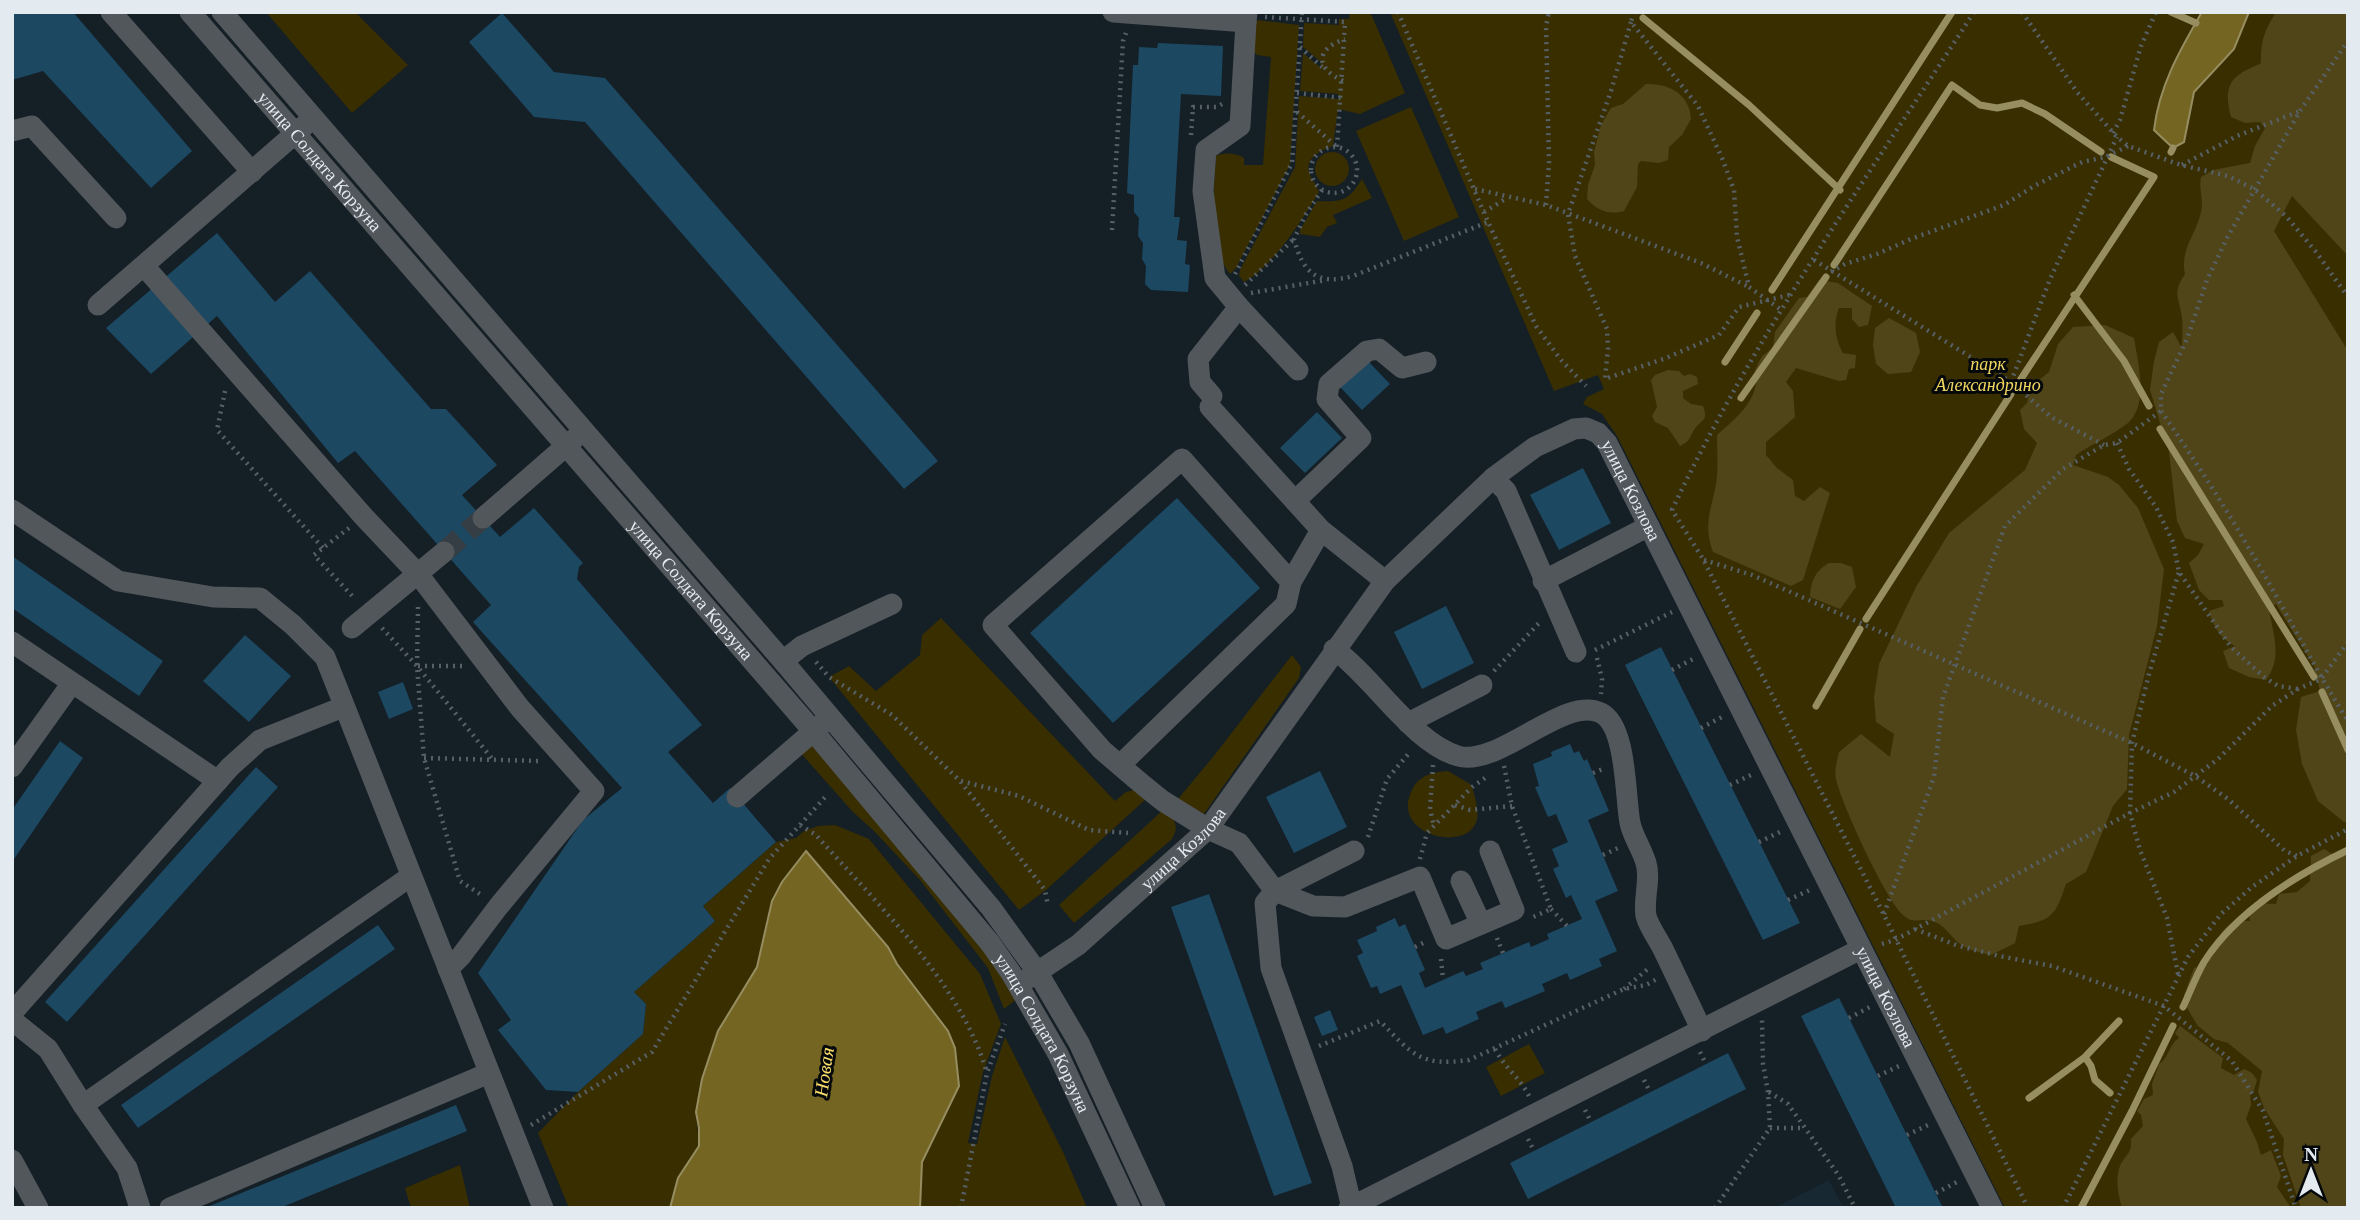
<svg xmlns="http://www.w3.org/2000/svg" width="2360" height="1220" font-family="Georgia,serif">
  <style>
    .built { fill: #182833 }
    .green { fill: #392e00 }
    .forest { fill: #504518 }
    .water { fill: #746523; stroke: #968d60; stroke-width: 2 }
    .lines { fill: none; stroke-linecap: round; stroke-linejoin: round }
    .stream { stroke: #968d60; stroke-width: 7 }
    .building { fill: #1c4862 }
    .minor-tunnel { stroke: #343e44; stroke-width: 21; stroke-dasharray: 21 10; stroke-linecap: butt }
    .path { stroke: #576066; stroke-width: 4.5; stroke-dasharray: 2 5; stroke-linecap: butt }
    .minor { stroke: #52575b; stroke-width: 21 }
    .labels { text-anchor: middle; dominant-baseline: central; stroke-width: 6; stroke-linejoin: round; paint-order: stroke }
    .street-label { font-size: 18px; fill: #e4ebf0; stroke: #05080b }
    .park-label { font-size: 18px; font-style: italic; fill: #f1d662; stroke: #05080b }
    .water-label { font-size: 19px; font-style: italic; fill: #fbe06c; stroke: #05080b }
  </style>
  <rect width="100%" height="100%" fill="#151f26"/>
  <!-- built -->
  <path class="built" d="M1829,1180L1843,1208H1774Z"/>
  <!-- green -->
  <path class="green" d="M266,12H355L408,65L352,113Z
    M1350,12H1369L1372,16L1405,93L1360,114L1338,109L1333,146C1319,151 1302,160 1311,177C1314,183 1317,186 1319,192C1303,219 1272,268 1244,282L1239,276L1240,270L1295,167L1299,96L1339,99L1338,94L1300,91L1303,53L1320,67L1321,62L1303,47L1304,23L1339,25V19H1349Z
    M1390,12H2348V1208H2005L1617,436L1602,414L1583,404L1587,397L1604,389L1598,375L1554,391Z
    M1258,20L1299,25L1290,165L1236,268L1230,274C1207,246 1214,191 1216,156C1223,152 1237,153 1244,158V165H1263L1271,57L1257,55L1254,52L1256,22Z
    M1411,107L1459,217L1404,241L1356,131Z
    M1315 169a17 17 0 1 1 34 0a17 17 0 1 1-34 0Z
    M1362,179L1372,198L1333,215L1337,223L1327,227L1320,237L1300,234V230L1317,201C1343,202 1348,201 1362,179Z
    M941,618L1115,801L1126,792L1134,790L1146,799L1046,890L1019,910L829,677L849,666L876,691L920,655L922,635Z
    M1292,655L1301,667L1299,678L1204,814L1178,799L1213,757Z
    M813,744L992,960L1018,998L1004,1009L988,968L920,880L875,832L852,811L798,750Z
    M1448,771L1470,784L1472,787C1475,797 1479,810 1477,820C1468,854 1389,835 1412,790C1419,775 1433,772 1448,771Z
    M1162,811C1175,819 1180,825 1172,839L1074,923L1059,905Z
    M835,825L869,839L980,974L1001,1024L983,1072L968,1143L977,1144L992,1076L1005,1037L1064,1154L1087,1208H920L922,1162L959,1086L955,1048L897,964L888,947L806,852L782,882L772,901L757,967L718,1031L702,1079L696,1112L699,1146L678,1178L670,1208H569L538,1133L578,1092L643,1034L646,1004L634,992L715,921L703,906L776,842L796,838L804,831L818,826Z
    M1529,1044L1545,1073L1501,1096L1486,1067Z
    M460,1165L470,1208H411L405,1188Z"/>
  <!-- forest -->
  <path class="forest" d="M2276,12H2348L2346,89L2348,90V256L2292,196L2274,231L2348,351V822H2344L2318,801L2302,764L2296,730L2301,697L2320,691L2314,666L2276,604L2269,609C2273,635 2283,657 2266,680L2249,677L2229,668L2223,651L2235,646C2220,638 2214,628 2209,611L2224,606L2222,600H2209L2199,590L2189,563L2198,555L2204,544L2185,538L2177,521L2169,452L2150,390L2154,361L2159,342L2173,332L2182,348C2182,338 2183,328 2182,318C2180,298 2171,295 2185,274C2179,247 2200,231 2202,205C2202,195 2199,188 2201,177L2213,170L2250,163L2255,146L2265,128L2260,122L2245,123L2231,117C2227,102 2224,84 2240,74C2246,69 2254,67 2261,63C2260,42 2265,29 2276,12Z
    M1646,84C1668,83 1690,94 1691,119L1682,135L1669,147L1668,160L1659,163L1641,161L1638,164L1637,187L1624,211C1609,215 1598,211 1587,199L1588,185L1595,165L1594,152L1601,125L1611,108L1623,104Z
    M1819,280L1838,283L1872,306L1868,325L1859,327L1852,319V308H1839C1833,323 1835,339 1843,353L1856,355L1855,368L1849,369L1846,380L1839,381L1796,368L1786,382L1793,391L1795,417L1766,442V455L1777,468L1793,480L1795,496L1804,501L1820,487L1830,493L1803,580L1791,586L1713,552C1701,521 1715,503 1717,475C1718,462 1717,448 1717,435C1736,418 1762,398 1755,370L1762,356L1773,348L1775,332L1799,298L1807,297Z
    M1889,318L1916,333L1920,352L1911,372L1888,374L1876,364L1873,345L1875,328Z
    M2105,325L2134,338C2138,363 2149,404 2128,423C2113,435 2092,444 2076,455L2073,465L2108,477L2119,485L2138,508L2164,569L2157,626L2129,735L2127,789L2113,806L2086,872L2066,884C2055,916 2053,920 2019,926L2015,943L1991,955C1983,953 1972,951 1965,947C1952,941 1947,925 1932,921C1920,917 1914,926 1902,914C1885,898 1841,803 1836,779C1834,770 1837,761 1839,752L1861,734L1890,757L1894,734L1876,722L1874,697L1879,664L1916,587L1949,533L2025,470L2037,443L2024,429L2020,410L2027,403L2031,386L2049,372L2058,344L2073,327Z
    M1668,370L1679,371L1684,376L1690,374L1697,377L1698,384L1683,391V398L1691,404L1703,406C1709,422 1701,419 1694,430C1688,440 1691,440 1680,446L1668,428L1655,422L1652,416L1657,407L1651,380L1655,375Z
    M1829,563H1841L1852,567L1856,587L1840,609L1810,597C1811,581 1815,571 1829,563Z
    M2324,849L2337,857L2348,855V1208H2301L2283,1155L2284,1139L2264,1108L2258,1092L2262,1071L2228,1043L2214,1039L2198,1026L2187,1008L2184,995L2194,968C2220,959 2210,952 2221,933C2224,929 2230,924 2234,921H2250L2248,910L2258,903L2276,904L2279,894L2297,892L2310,881L2311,856Z
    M2180,1026L2223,1058L2221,1068L2234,1075L2244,1069L2252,1073L2257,1080L2254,1090L2250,1094L2251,1105L2246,1119L2257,1142L2261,1155L2271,1150L2281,1176L2277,1187L2291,1208H2122C2118,1195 2115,1178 2120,1166C2126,1153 2132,1155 2131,1139L2143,1126L2141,1115L2137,1111L2144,1099L2153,1095L2152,1084L2159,1064C2169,1058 2169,1044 2179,1038L2175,1033Z"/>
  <!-- water -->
  <path class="water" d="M2202,12H2249L2234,49L2194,92L2184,142L2173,148L2154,130C2159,86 2180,50 2202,12Z
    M806,851L888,947L897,964L948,1031L955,1048L959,1086L922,1162L920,1208H670L678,1178L699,1146V1128L696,1112L702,1079L718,1031L757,967L772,901L782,882Z"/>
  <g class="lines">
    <!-- stream -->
    <path class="stream" d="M2171,12L2196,23
      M1643,18L1749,105L1840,190
      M2171,152L2173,148
      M1834,265L1952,85L1980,105L1997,108L2022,103L2045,114L2101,152
      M1772,290L1952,12
      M2074,295L2124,361L2149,406
      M1725,362L1757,313
      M2019,382L2154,177L2111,157
      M1741,398L1826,277
      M2160,429L2314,677
      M1866,619L2011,394
      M2322,692L2348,750
      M1816,706L1860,629
      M2183,1007C2190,992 2196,976 2204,962C2235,913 2296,875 2348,850
      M2085,1057L2119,1021
      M2029,1098L2085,1057L2091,1066L2095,1080L2110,1093
      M2081,1208L2132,1111L2173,1026"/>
  </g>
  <!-- building -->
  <path class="building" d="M12,12H73L192,151L151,188L43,71L12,80Z
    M502,13L554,72L605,78L938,461L904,489L585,122L534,117L469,42Z
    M1158,43L1223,46L1221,96L1181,94L1174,217H1180L1177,240L1187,241L1185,264L1190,265L1188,292L1151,290L1145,284L1146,266L1142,259L1143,243L1138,236L1139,218L1134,212V195L1127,193L1133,65H1138L1139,47L1157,48Z
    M217,233L275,302L310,271L431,409H446L497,465L462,495L500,537L534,508L583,563L579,567L577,579L702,725L668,752L713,803L730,788L776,842L703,906L715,921L634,992L646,1004L643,1034L578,1092L546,1090L498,1030L511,1020L478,973L583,820L622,788L473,622L491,605L355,451L338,463L217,316L151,374L106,328Z
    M1368,361L1390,384L1362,410L1340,387Z
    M1317,412L1342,438L1305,473L1280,448Z
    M1583,468L1611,523L1559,550L1530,495Z
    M1177,498L1260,588L1113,723L1030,633Z
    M12,556L163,661L139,696L12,608Z
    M1446,606L1474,663L1422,689L1394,632Z
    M245,635L291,676L249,722L203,681Z
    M1661,647L1800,923L1763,940L1625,665Z
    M403,682L413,709L389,719L378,692Z
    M60,741L83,758L12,862V810Z
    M1570,744L1574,753L1579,751L1584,761L1587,759L1609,811L1588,820L1618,891L1595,901L1617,951L1599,959L1602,966L1570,980L1567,973L1542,984L1545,991L1505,1008L1502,1001L1476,1012L1479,1019L1446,1034L1443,1027L1423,1035L1401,985L1380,994L1377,986L1371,988L1357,956L1363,953L1357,940L1377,931L1376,927L1395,918L1399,927L1405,924L1425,970L1419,973L1425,988L1463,971L1466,976L1483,969L1480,963L1529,942L1531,947L1549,939L1547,934L1582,919L1571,895L1566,898L1553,869L1559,866L1552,849L1568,842L1556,814L1548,817L1535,787L1539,786L1533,764L1552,756L1551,752Z
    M256,767L278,787L67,1022L45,1002Z
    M1320,771L1347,827L1294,853L1266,797Z
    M1209,894L1312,1183L1274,1196L1171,907Z
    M378,925L395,949L138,1128L121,1105Z
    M1839,998L1849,1018L1943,1208H1896L1801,1016Z
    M1330,1010L1338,1030L1322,1036L1314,1017Z
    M1728,1053L1746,1089L1528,1199L1510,1163Z
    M456,1105L467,1131L280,1208H205Z"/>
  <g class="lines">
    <!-- minor-tunnel -->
    <path class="minor-tunnel" d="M444,552L483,518"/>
    <!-- path -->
    <path class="path" d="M1398,12L1488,222L1536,326L1561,360L1586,386
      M1634,12L1631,22L1698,106L1722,158L1734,190L1737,237L1749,287L1780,309
      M1974,12C1869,175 1755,334 1672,510L1703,559L1884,915L2028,1208
      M2022,12L2077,92L2117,137L2128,146L2181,165L2228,176L2254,189L2286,216L2316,252L2348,297
      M1265,17L1345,22L1337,147
      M1631,22L1611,91L1568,214L1575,256L1607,329L1608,348L1605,379L1666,358L1719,335L1739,307L1789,295
      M1300,47L1322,67
      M1343,81C1315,68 1315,49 1345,39
      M1297,93L1342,98
      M1297,112L1337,147
      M2113,133L2120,120L2141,46L2156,12
      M1191,135L1193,107H1217L1222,104
      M1311 170a23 23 0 1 1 46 0a23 23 0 1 1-46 0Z
      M2182,165L2237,136L2300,111
      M1475,189L1546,205L1701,263L1749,287
      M1322,190L1306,214L1294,239C1303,273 1317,286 1353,276L1488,222
      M1546,205L1549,163L1546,26L1549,12
      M1484,212L1507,198
      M1112,230L1123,41L1126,33
      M1814,260L2011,382L2051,417L2104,445
      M1831,272L1845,264L1877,254L1911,239L2004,205L2034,186L2082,162L2106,157L2128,146
      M1235,274L1292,163L1302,12
      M1245,285L1294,239
      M1251,293L1326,280
      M2011,382L2050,279L2117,137
      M225,391L217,430L323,548
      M2161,411C2200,467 2237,526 2270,585C2296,631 2320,677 2348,721
      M2117,443L2129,469L2156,507L2173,542L2179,572L2231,647L2264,677L2278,686L2298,689
      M349,528L314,555L355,599
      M1704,560L1752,575L2132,743L2195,776L2228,799L2285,851L2297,856
      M418,607L417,666L424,758L460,881L483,896
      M382,628L417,666L494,761
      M1595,650L1672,612
      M1597,658L1602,679L1601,694
      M816,662L829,677L892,715L960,781L1045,890L1048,906
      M418,666H462
      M1672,670L1693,659
      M1494,671L1541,621
      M1701,728L1722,717
      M424,758L539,761
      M1433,765L1430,809L1434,826
      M1504,766L1512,806L1551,909L1533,917
      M1593,773L1605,768
      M961,781L1019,796L1089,830L1128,833
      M1730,785L1751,775
      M1455,805L1470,810L1512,806
      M800,825L816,835C877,904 961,983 987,1073
      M1368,837L1387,779L1410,752
      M1759,842L1780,832
      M1603,855L1618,848
      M1420,859L1427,833L1472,787L1488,776
      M1788,900L1810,890
      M1551,909L1567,926
      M1884,914L1934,777L1943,697L2005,526L2063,469L2104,445L2117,443L2161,411V394L2187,339L2207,280L2228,236L2300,111L2348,41
      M1915,929L1956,945L1999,956L2052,966L2164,1006L2232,1061L2263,1111L2296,1208
      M1497,938L1503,953
      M1882,944L1895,940L2130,813L2174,792L2218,759L2272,706L2298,689L2321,679L2348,642
      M1415,947L1427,941
      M1441,959L1443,979
      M2178,974L2167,918L2140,850L2130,813L2132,743L2149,674L2179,572
      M1624,989L1650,967
      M1849,1018L1870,1007
      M1319,1046L1380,1021C1412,1054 1420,1067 1469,1060L1624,989L1646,985L1657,979
      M1495,1049C1504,1067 1520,1078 1529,1096
      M1700,1052L1706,1064
      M1878,1076L1899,1066
      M1644,1080L1650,1092
      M1769,1092L1788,1104L1839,1176L1855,1208
      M1585,1110L1591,1122
      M531,1125L652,1052L769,859L828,794
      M1770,1128H1804
      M1907,1135L1928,1125
      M1528,1139L1534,1151
      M1936,1193L1957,1182
      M961,1208L987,1073L1005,1024
      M1715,1208L1770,1128L1768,1092L1763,1064L1762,1020
      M2063,1208L2188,957L2221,914L2252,887L2297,856L2348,829"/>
    <!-- minor -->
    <g class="minor">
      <path d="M111,12L252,172"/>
      <path id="s1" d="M190,12L814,732L990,943L1011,973L1058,1054L1130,1208"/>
      <path d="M222,12L783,661L991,908L1038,973L1079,1043L1155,1208"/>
      <path d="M1113,12L1246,22L1247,12"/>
      <path d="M1246,22L1240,126L1206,150L1203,191L1215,278L1239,307L1298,370"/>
      <path d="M12,131L32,126L116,218"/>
      <path d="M144,266L364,517L418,574L520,708L594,791L498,907L461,956L448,969"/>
      <path d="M98,305L305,125"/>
      <path d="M1212,396L1200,382L1198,359L1239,307"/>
      <path d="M1210,407L1321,530L1385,581"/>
      <path d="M1493,478L1506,491L1576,652"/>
      <path d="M1295,501L1361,438L1327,399L1329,384L1367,351L1379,349L1402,368L1426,362"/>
      <path d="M12,510L118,581L213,597L260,598L293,625L325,657L543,1208"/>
      <path d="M483,518L574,439"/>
      <path d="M1543,581L1649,526"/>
      <path d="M1291,582L1321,530"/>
      <path d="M352,628L444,552"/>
      <path d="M12,642L218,781"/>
      <path d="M1334,649C1374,678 1413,743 1458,756C1498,768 1565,694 1601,713C1627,726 1625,797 1630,823C1633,837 1642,849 1646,863C1651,879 1643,899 1646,916C1649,927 1658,939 1663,949C1676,976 1689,1003 1702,1031"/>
      <path d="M783,661L802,646L892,604"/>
      <path d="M1408,723L1482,685"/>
      <path d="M1120,765L1286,604L1291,582L1182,459L993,625L1102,750C1122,767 1142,785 1163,801L1208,829L1239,843L1275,891L1313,906L1345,907L1420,877L1446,939L1514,910L1490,851"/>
      <path d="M12,767L72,683"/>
      <path d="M737,797L823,723"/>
      <path d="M1461,881L1481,924"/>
      <path id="s2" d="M1018,985L1078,945L1208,829L1385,581L1493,478L1535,447L1574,429L1586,428L1598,433L1607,443L1992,1208"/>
      <path d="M12,1013L230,767L260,740L343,707"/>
      <path d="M12,1020L48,1049L83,1105L127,1168L140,1208"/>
      <path d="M83,1105L411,876"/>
      <path d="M12,1160L38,1208"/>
      <path d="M170,1208L489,1073"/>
      <path d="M1349,1208L1861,949"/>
      <path d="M1352,1208L1342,1166L1271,968L1265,903L1275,891L1354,851"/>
    </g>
  </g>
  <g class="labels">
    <!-- street labels -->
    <g class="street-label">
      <text stroke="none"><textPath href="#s1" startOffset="198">улица Солдата Корзуна</textPath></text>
      <text stroke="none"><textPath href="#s2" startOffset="887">улица Козлова</textPath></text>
      <text stroke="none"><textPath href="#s1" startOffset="765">улица Солдата Корзуна</textPath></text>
      <text stroke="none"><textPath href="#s2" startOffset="215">улица Козлова</textPath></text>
      <text stroke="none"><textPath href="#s2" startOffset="1454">улица Козлова</textPath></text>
      <text stroke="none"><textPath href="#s1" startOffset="1332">улица Солдата Корзуна</textPath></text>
    </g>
    <!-- park labels -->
    <g class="park-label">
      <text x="1988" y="364">парк<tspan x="1988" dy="21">Александрино</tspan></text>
    </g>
    <!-- water labels -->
    <g class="water-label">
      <text transform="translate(824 1072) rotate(-82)">Новая</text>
    </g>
  </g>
  <!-- border -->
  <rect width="2360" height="1220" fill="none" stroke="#e4ebf0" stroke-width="28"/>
  <!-- north arrow -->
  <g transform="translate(2311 1171)" stroke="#05080b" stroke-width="5" paint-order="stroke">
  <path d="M0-5L12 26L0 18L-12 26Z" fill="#e4ebf0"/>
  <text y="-10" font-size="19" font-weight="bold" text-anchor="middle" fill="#e4ebf0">N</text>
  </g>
</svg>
